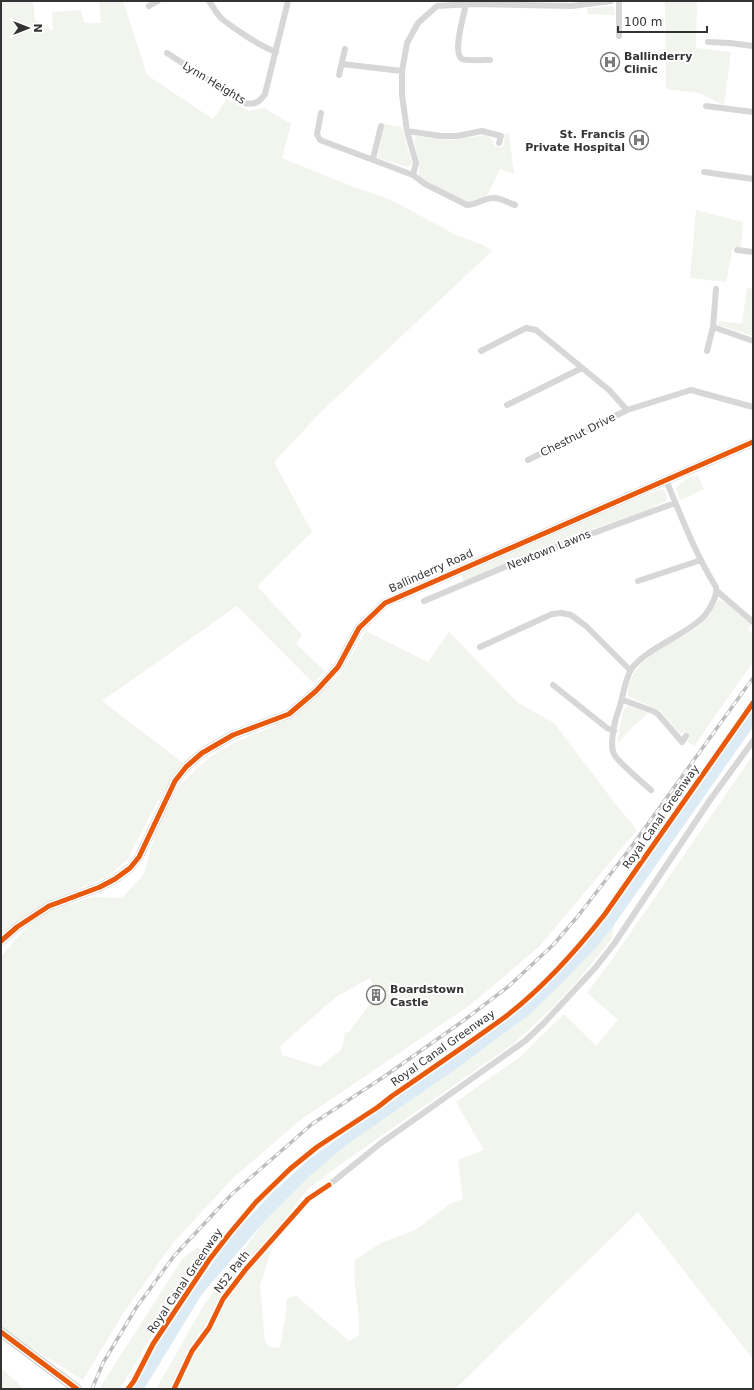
<svg xmlns="http://www.w3.org/2000/svg" width="754" height="1390" font-family="'DejaVu Sans',sans-serif">
  <style>
    .green { fill: #f1f5ed; fill-rule: evenodd }
    .water { fill: #ddebf4 }
    .lines { fill: none; stroke-linecap: round; stroke-linejoin: round }
    .street { stroke: #d7d7d7; stroke-width: 6 }
    .secondary { stroke: #d0d0d0; stroke-width: 9 }
    .primary { stroke: #cacaca; stroke-width: 10 }
    .rail-casing { stroke: #bebebe; stroke-width: 3.5 }
    .rail { stroke: #fff; stroke-width: 2; stroke-dasharray: 6; stroke-linecap: butt }
    .cycleway-casing { stroke: #fff; stroke-width: 8 }
    .cycleway { stroke: #e8590c; stroke-width: 5 }
    .labels { text-anchor: middle; dominant-baseline: central; stroke-width: 4; stroke-linejoin: round; paint-order: stroke }
    .poi-label { font-size: 11px; font-weight: bold; fill: #333; stroke: #fff; text-anchor: start }
    .street-label { font-size: 11px; fill: #333; stroke: #fff }
  </style>
  <rect width="100%" height="100%" fill="#fff"/>
  <!-- green -->
  <path class="green" d="M1,1H33L35,20L53,31L52,12L81,10L84,23H101L99,1H123L147,75L213,119L227,99L249,111L264,108L291,124L282,158L351,186L389,199L456,235L483,245L492,251L322,411L274,462L312,532L257,586L302,635L296,644L325,671L313,683L237,606L102,701L183,763L156,804L127,860L107,877L46,903L18,921L1,934Z
    M665,1H697L696,48L731,52L724,105L699,93L666,89Z
    M614,6L615,15L588,14L587,8Z
    M384,124L402,127L412,164L408,167L378,158Z
    M505,133L509,134L514,174L500,169L486,197L475,203L464,202L419,177V163L414,139L416,136L450,140L486,135L492,139L495,147H503Z
    M696,210L743,222L741,248L733,247L726,282L690,278Z
    M747,288L753,289V336L718,325L720,321L742,324Z
    M698,475L704,489L680,500L676,488C681,481 690,478 698,475Z
    M661,489L664,490L667,498L666,501L645,511L578,534L464,582L461,575L630,501Z
    M719,600L725,602L751,624L748,629L753,634V662L694,746L687,741L690,737L684,731L680,734L661,711L628,696C628,658 672,645 698,627C702,624 708,618 711,613C714,608 714,604 719,600Z
    M366,631L428,662L449,632L517,702L554,723L613,801L637,830L539,947L470,1005L299,1121L233,1178L173,1243L124,1312L83,1380L19,1340L1,1326V957L24,930L49,910L93,897L122,898L144,874L156,830L179,786L207,759L232,744L279,724L299,712L341,673ZM370,978L377,994L349,1032L345,1033L342,1049L320,1067L282,1055L280,1046L336,997Z
    M629,706L649,713L633,726L617,744L623,712L625,708Z
    M753,755V1359L638,1212L455,1389H156L205,1303L264,1222L312,1174L345,1146L456,1069L529,1015L563,982L596,948L614,925L612,938L581,977L550,1010L513,1044L337,1167L308,1189L289,1213L272,1248L260,1286L265,1342L269,1347L280,1348L286,1314L287,1298L296,1296L349,1341L359,1336C361,1310 352,1286 355,1260L381,1243L417,1229L450,1204L463,1199L458,1160L484,1150L456,1102L520,1057L564,1014L596,1046L618,1020L587,993L611,961Z
    M198,1247L202,1251L120,1389H99L183,1258Z
    M1,1368L24,1389H1Z"/>
  <!-- water -->
  <path class="water" d="M753,710V727L614,925L596,948L563,982L529,1015L456,1069L345,1146L312,1174L264,1222L202,1294L144,1389H131L148,1359L191,1294L233,1234L272,1193L309,1159L489,1033L530,1002L574,957L606,918Z"/>
  <g class="lines">
    <!-- street -->
    <path class="street" d="M209,1C213,7 217,14 222,19C236,30 260,46 276,52
      M466,4C464,15 452,53 462,59C467,61 484,60 490,60
      M149,6L158,1
      M619,36V1
      M708,42L730,43L753,46
      M167,53L244,103C254,105 259,103 265,94L288,1
      M342,64L402,71
      M339,75L345,49
      M706,106L753,112
      M321,113L317,134L320,140L413,175L416,163L407,131L402,95V71L407,43L418,23L437,6L472,4L572,6L611,1
      M407,131L441,136H457L482,131L501,136L499,143
      M373,159L381,126
      M704,172L753,179
      M413,175L425,184L467,205C477,205 484,198 493,198C499,197 508,203 515,205
      M737,250L753,252
      M713,327L753,341
      M481,351L526,328L536,330L609,390L627,410L691,390L753,407
      M707,351L713,327L716,289
      M507,405L582,368
      M528,460L627,410
      M638,581L701,560
      M717,591L753,622
      M424,601L531,556L675,503
      M480,647L552,614L562,613L571,615L586,626L630,670
      M553,685L607,728L614,731
      M623,700L653,711L658,714L682,742L686,736
      M651,790C643,783 618,762 614,754C609,744 615,719 619,709C623,697 625,678 632,668C647,649 680,637 699,621C707,615 718,597 716,587C695,553 681,516 666,480
      M329,1185L381,1143L525,1041L544,1023L595,968L614,944L710,800L753,741"/>
    <!-- secondary -->
    <path class="secondary" d="M1,941L17,927L49,906L100,887L115,879L130,868L139,857L175,781L186,767L202,753L233,735L289,714L316,691L338,667L359,628L385,603L753,442"/>
    <!-- primary -->
    <path class="primary" d="M1,1332L77,1389"/>
    <defs>
      <path id="rail" d="M92,1389L103,1363L136,1308L174,1256L232,1194L312,1124L385,1076L463,1021L509,986L553,945L578,916L629,850L753,678"/>
    </defs>
    <!-- rail casing -->
    <use href="#rail" class="rail-casing"/>
    <!-- rail -->
    <use href="#rail" class="rail"/>
    <defs>
      <path id="cycleway" d="M1,941L17,927L49,906L100,887L115,879L130,868L139,857L175,781L186,767L202,753L233,735L289,714L316,691L338,667L359,628L385,603L753,442
        M1,1332L77,1389
        M128,1389L134,1381L153,1344L209,1260L230,1233L256,1202L290,1169L317,1147L378,1107L392,1096C430,1070 468,1044 505,1017C543,988 576,951 605,914L753,703
        M174,1389L192,1351L209,1328L223,1299L246,1269L308,1199L329,1185"/>
    </defs>
    <!-- cycleway casing -->
    <use href="#cycleway" class="cycleway-casing"/>
    <!-- cycleway -->
    <use href="#cycleway" class="cycleway"/>
  </g>
  <!-- icons -->
  <defs>
    <symbol id="hospital-ring" viewBox="-11 -11 22 22"><circle r="9.5" fill="#fff" stroke="#7a7a7a" stroke-width="1.5"/><path d="M-5-5h3v3.5h4V-5h3V5h-3V1.5h-4V5h-3Z" fill="#7a7a7a"/></symbol>
    <symbol id="building-ring" viewBox="-11 -11 22 22"><circle r="9.5" fill="#fff" stroke="#7a7a7a" stroke-width="1.5"/><path d="M-4-6H4V6H1V3H-1V6H-4ZM-2.5-4.3h1.7v1.8h-1.7ZM.8-4.3h1.7v1.8H.8ZM-2.5-1h1.7V.8h-1.7ZM.8-1h1.7V.8H.8Z" fill="#7a7a7a"/></symbol>
  </defs>
  <g fill-rule="evenodd">
    <use href="#hospital-ring" x="599" y="51" width="22" height="22"/>
    <use href="#hospital-ring" x="628" y="129" width="22" height="22"/>
    <use href="#building-ring" x="365" y="984" width="22" height="22"/>
  </g>
  <g class="labels">
    <!-- poi labels -->
    <g class="poi-label">
      <text x="624" y="56">Ballinderry<tspan x="624" dy="13">Clinic</tspan></text>
      <text x="625" y="134" text-anchor="end">St. Francis<tspan x="625" dy="13">Private Hospital</tspan></text>
      <text x="390" y="989">Boardstown<tspan x="390" dy="13">Castle</tspan></text>
    </g>
    <!-- street labels -->
    <g class="street-label">
      <text transform="translate(214 83) rotate(31)">Lynn Heights</text>
      <text transform="translate(578 435) rotate(-27)">Chestnut Drive</text>
      <text transform="translate(549 550) rotate(-22)">Newtown Lawns</text>
      <text transform="translate(431 571) rotate(-24)">Ballinderry Road</text>
      <text transform="translate(661 817) rotate(-55)">Royal Canal Greenway</text>
      <text transform="translate(443 1048) rotate(-35)">Royal Canal Greenway</text>
      <text transform="translate(232 1272) rotate(-52)">N52 Path</text>
      <text transform="translate(185 1281) rotate(-56)">Royal Canal Greenway</text>
    </g>
  </g>
  <!-- border -->
  <rect width="754" height="1390" fill="none" stroke="#333333" stroke-width="4"/>
  <!-- north arrow -->
  <g transform="translate(28 28) rotate(90)" stroke="#ffffff" stroke-width="3" paint-order="stroke">
  <path d="M0-3L7 15L0 10L-7 15Z" fill="#333333"/>
  <text y="-6" font-size="11" font-weight="bold" text-anchor="middle" fill="#333333">N</text>
  </g>
  <!-- scale -->
  <path d="M618 26v6h89v-6" fill="none" stroke="#333333" stroke-width="2"/>
  <text x="624" y="26" font-size="12" fill="#333333" stroke="#ffffff" stroke-width="3" paint-order="stroke">100 m</text>
</svg>
